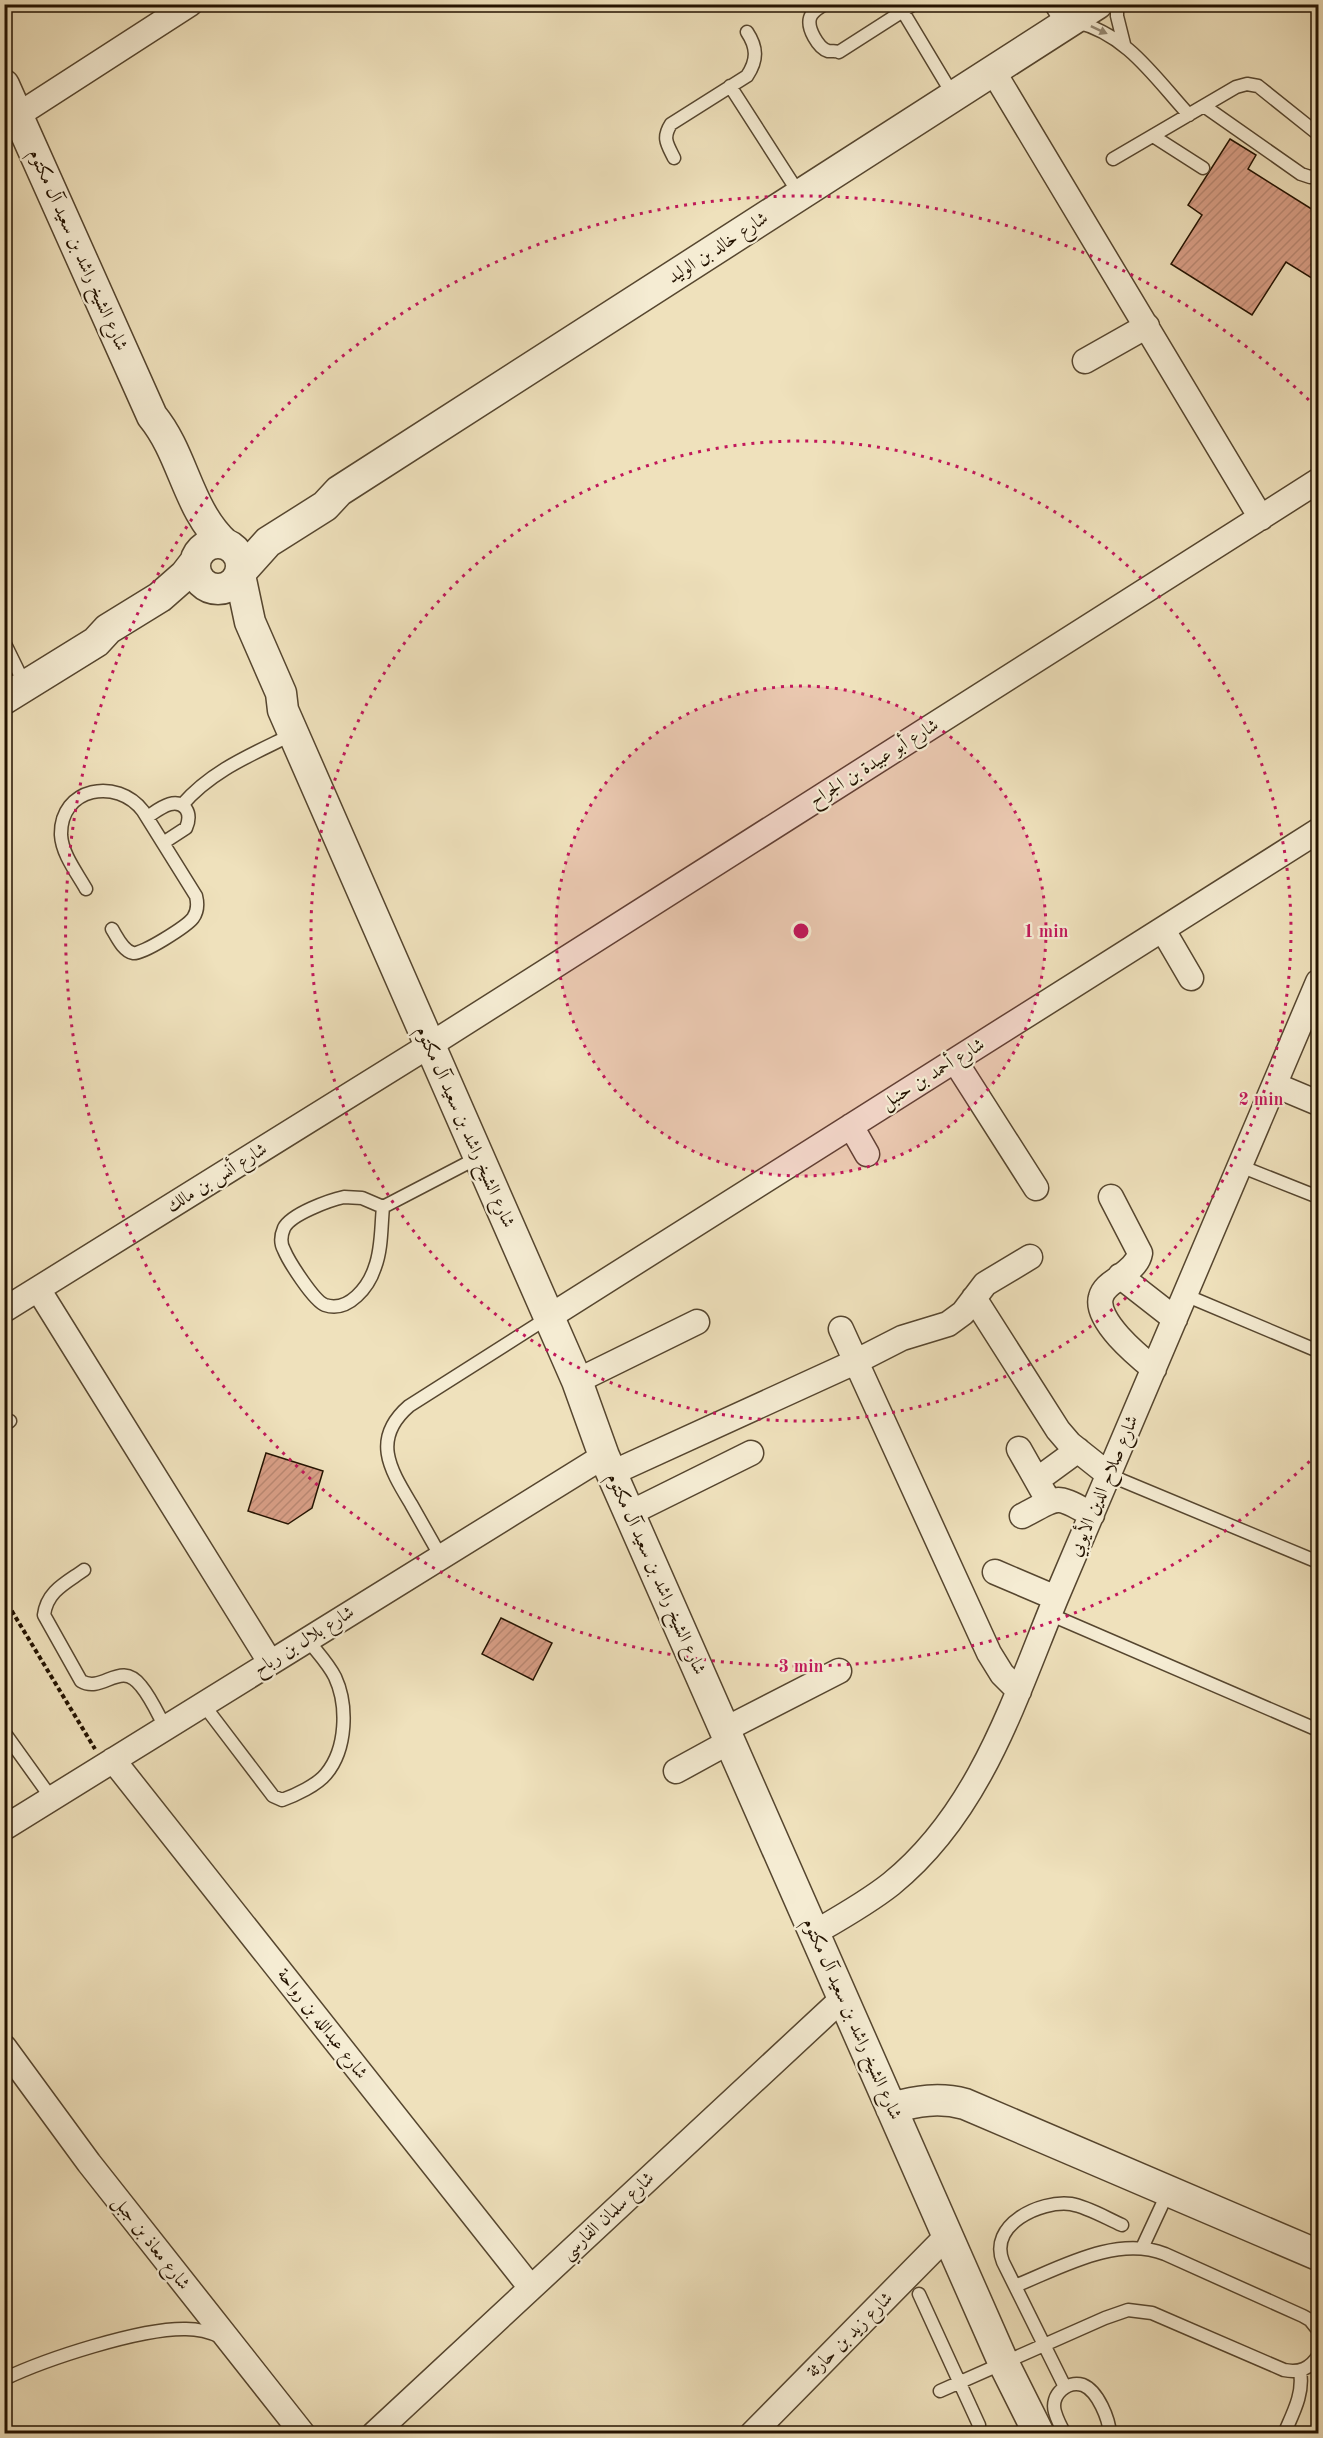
<svg xmlns="http://www.w3.org/2000/svg" width="1323" height="2438" font-family="'Old Standard TT',Amiri,serif">
  <style>
    .building { fill: url(#building-hatch); stroke: #231200; stroke-width: 1.5 }
    .lines { fill: none; stroke-linecap: round; stroke-linejoin: round }
    .service-casing { stroke: #56462f; stroke-width: 15 }
    .minor-casing { stroke: #56462f; stroke-width: 27 }
    .tertiary-casing { stroke: #56462f; stroke-width: 33 }
    .path { stroke: #231200; stroke-width: 4; stroke-dasharray: 4.5 3; stroke-linecap: butt }
    .service { stroke: #f5ecd3; stroke-width: 12 }
    .minor { stroke: #f5ecd3; stroke-width: 24 }
    .tertiary { stroke: #f5ecd3; stroke-width: 30 }
    .oneway { fill: #968a74 }
    .ring { fill: none; stroke: #c2185b; stroke-width: 3; stroke-dasharray: 3 6 }
    .labels { text-anchor: middle; dominant-baseline: central; stroke-width: 4.5; stroke-linejoin: round; paint-order: stroke }
    .street-label { font-size: 18px; fill: #231200; stroke: #f5ecd3 }
    .centre { fill: #c2185b; stroke: #f5ecd3; stroke-width: 3 }
    .ring-label { font-size: 18px; text-anchor: middle; font-weight: bold; fill: #c2185b; stroke: #f5ecd3; stroke-width: 4.5; stroke-linejoin: round; paint-order: stroke }
  </style>
  <defs>
    <pattern id="building-hatch" width="6" height="6" patternUnits="userSpaceOnUse" patternTransform="scale(1.5)"><rect width="6" height="6" fill="#d99f87"/><path d="M-1 1l2-2M0 6l6-6M5 7l2-2" fill="none" stroke="#ba8873"/></pattern>
  </defs>
  <rect width="100%" height="100%" fill="#efe1bc"/>
  <filter id="stains"><feTurbulence type="fractalNoise" baseFrequency=".00333" numOctaves="4"/><feColorMatrix values="0 0 0 0 .2 0 0 0 0 .09 0 0 0 0 .02 0 0 0 .5 -.17"/></filter>
  <radialGradient id="worn" r=".72"><stop offset=".6" stop-color="#630" stop-opacity="0"/><stop offset="1" stop-color="#630" stop-opacity=".3"/></radialGradient>
  <!-- building -->
  <path class="building" d="M1230,139L1256,155L1248,169L1318,213V282L1286,262L1252,315L1171,264L1202,215L1188,205Z
    M266,1453L323,1471L312,1508L288,1524L248,1511Z
    M501,1618L552,1643L533,1680L482,1654Z"/>
  <g class="lines">
    <defs>
      <path id="service" d="M825,4C819,8 812,11 810,18C807,28 818,48 828,51C829,51 838,51 839,52L914,4
        M1050,4L1063,25
        M1117,4V16L1124,44
        M899,5L953,95
        M1076,22C1127,34 1155,78 1189,115
        M730,86L800,195
        M1204,106L1301,174L1310,177L1318,175
        M1153,136L1203,168
        M674,158C667,144 662,138 671,124L747,76C758,60 757,47 747,32
        M1113,159L1236,87L1247,84L1258,86L1318,134
        M4,642L25,685
        M182,805C212,770 253,754 293,734
        M147,817C157,811 175,795 186,809C190,815 189,821 186,828L163,843
        M86,889C77,873 62,854 61,835C60,787 117,777 143,811L196,896C198,904 198,911 193,918C187,926 142,955 133,953C123,951 117,937 112,929
        M1240,1166L1318,1197
        M344,1197L362,1198L383,1207C381,1226 382,1249 375,1267C369,1286 349,1313 325,1305C314,1301 289,1262 284,1250C280,1243 281,1235 284,1228C291,1214 330,1200 344,1197Z
        M383,1207L479,1157
        M1185,1295L1318,1351
        M4,1425L10,1421
        M1109,1475L1318,1562
        M441,1557C431,1539 421,1522 411,1504C390,1469 371,1439 409,1406L549,1317
        M84,1570C66,1583 47,1591 44,1615L81,1681C103,1694 120,1659 141,1686C151,1698 158,1714 165,1727
        M1049,1614L1318,1730
        M203,1704L273,1796L282,1800C296,1795 317,1785 326,1774C347,1749 348,1705 335,1677C328,1663 316,1651 307,1639
        M4,1732L52,1799
        M1142,2248L1168,2192
        M1015,2286C1060,2268 1116,2235 1165,2254L1303,2316L1310,2320L1318,2330
        M919,2294L979,2425
        M4,2379C46,2359 140,2328 186,2329C198,2329 210,2332 221,2337
        M1065,2387L1003,2262C988,2225 1040,2200 1071,2204C1088,2207 1106,2218 1122,2225
        M940,2391L1105,2318L1128,2310L1152,2313L1284,2370C1299,2373 1310,2369 1318,2356
        M1065,2434C1061,2427 1057,2419 1055,2412C1050,2395 1067,2380 1083,2385C1098,2391 1109,2419 1110,2434
        M1284,2434C1293,2413 1304,2394 1300,2371"/>
      <path id="minor" d="M993,71L1261,518
        M18,115L190,4
        M1085,361L1147,326
        M1163,930L1191,978
        M955,1061L1036,1188
        M1275,1085L1318,1103
        M851,1126L867,1154
        M1111,1197L1140,1253C1138,1265 1126,1272 1116,1280C1110,1284 1103,1289 1101,1297C1094,1320 1138,1356 1154,1369
        M1120,1276L1175,1319
        M38,1289L270,1662
        M974,1298L1058,1430L1070,1444L1109,1475
        M4,1310L430,1045L1318,481
        M549,1317L1318,831
        M841,1329L989,1653L1002,1674L1019,1691
        M577,1381L697,1322
        M1019,1449L1049,1502
        M612,1473L855,1362L902,1338L948,1324L963,1313L985,1284L1030,1257
        M1037,1480L1078,1450
        M630,1513L751,1453
        M1022,1516C1059,1497 1054,1493 1092,1515
        M995,1572L1056,1598
        M724,1730L839,1671
        M113,1760L531,2288
        M676,1771L729,1742
        M4,1828L604,1456
        M814,1933C840,1918 867,1903 891,1884C980,1812 1014,1700 1056,1598L1318,982
        M4,2047L89,2163L303,2434
        M374,2434L843,1998
        M752,2434L947,2236"/>
      <path id="tertiary" d="M4,85L152,416C184,455 187,509 225,544
        M195 566a23 23 0 1 1 46 0a23 23 0 1 1-46 0Z
        M241,572L268,542L325,506L339,491L1097,4
        M240,575L250,622L281,693L283,710L577,1381L604,1456L1004,2364L1039,2434
        M4,699L96,642L108,629L160,597L185,575L195,562
        M891,2108C917,2101 939,2097 965,2104L1318,2255"/>
    </defs>
    <!-- service casing -->
    <use href="#service" class="service-casing"/>
    <!-- minor casing -->
    <use href="#minor" class="minor-casing"/>
    <!-- tertiary casing -->
    <use href="#tertiary" class="tertiary-casing"/>
    <!-- path -->
    <path class="path" d="M4,1598L95,1749"/>
    <!-- service -->
    <use href="#service" class="service"/>
    <!-- minor -->
    <use href="#minor" class="minor"/>
    <!-- tertiary -->
    <use href="#tertiary" class="tertiary"/>
  </g>
  <!-- one-way arrows -->
  <defs><path id="oneway-solid" d="M-6-.8H1V-3.2L6.5 0L1 3.2V.8H-6Z" transform="scale(1.5)"/></defs>
  <use class="oneway" href="#oneway-solid" transform="translate(1099 30) rotate(25)"/>
  <!-- distance rings -->
  <circle cx="801" cy="931" r="245" fill="#c2185b" fill-opacity=".12"/>
  <g class="ring">
    <circle cx="801" cy="931" r="245"/>
    <circle cx="801" cy="931" r="490"/>
    <path d="M1316 1455A735 735 0 1 1 1316 407"/>
  </g>
  <g class="labels">
    <!-- street labels -->
    <g class="street-label">
      <text transform="translate(718 248) rotate(-33)">شارع خالد بن الوليد</text>
      <text transform="translate(78 250) rotate(66)">شارع الشيخ راشد بن سعيد آل مكتوم</text>
      <text transform="translate(874 763) rotate(-32)">شارع أبو عبيدة بن الجراح</text>
      <text transform="translate(933 1074) rotate(-32)">شارع أحمد بن حنبل</text>
      <text transform="translate(465 1127) rotate(66)">شارع الشيخ راشد بن سعيد آل مكتوم</text>
      <text transform="translate(217 1178) rotate(-32)">شارع أنس بن مالك</text>
      <text transform="translate(1104 1486) rotate(-67)">شارع صلاح الدين الأيوبي</text>
      <text transform="translate(656 1574) rotate(66)">شارع الشيخ راشد بن سعيد آل مكتوم</text>
      <text transform="translate(304 1641) rotate(-32)">شارع بلال بن رباح</text>
      <text transform="translate(852 2019) rotate(66)">شارع الشيخ راشد بن سعيد آل مكتوم</text>
      <text transform="translate(322 2024) rotate(52)">شارع عبدالله بن رواحة</text>
      <text transform="translate(608 2216) rotate(-43)">شارع سلمان الفارسي</text>
      <text transform="translate(151 2243) rotate(52)">شارع معاذ بن جبل</text>
      <text transform="translate(850 2335) rotate(-45)">شارع زيد بن حارثة</text>
    </g>
  </g>
  <circle cx="801" cy="931" r="9" class="centre"/>
  <g class="ring-label">
    <text x="1046" y="937">1 min</text>
    <text x="1261" y="1105">2 min</text>
    <text x="801" y="1672">3 min</text>
  </g>
  <!-- margin -->
  <rect width="1323" height="2438" fill="none" stroke="#efe1bc" stroke-width="24"/>
  <rect x="6" y="6" width="1311" height="2426" fill="none" stroke="#231200" stroke-width="3"/>
  <rect x="12" y="12" width="1299" height="2414" fill="none" stroke="#231200" stroke-width="1.5"/>
  <rect width="100%" height="100%" filter="url(#stains)"/>
  <rect width="100%" height="100%" fill="url(#worn)"/>
</svg>
